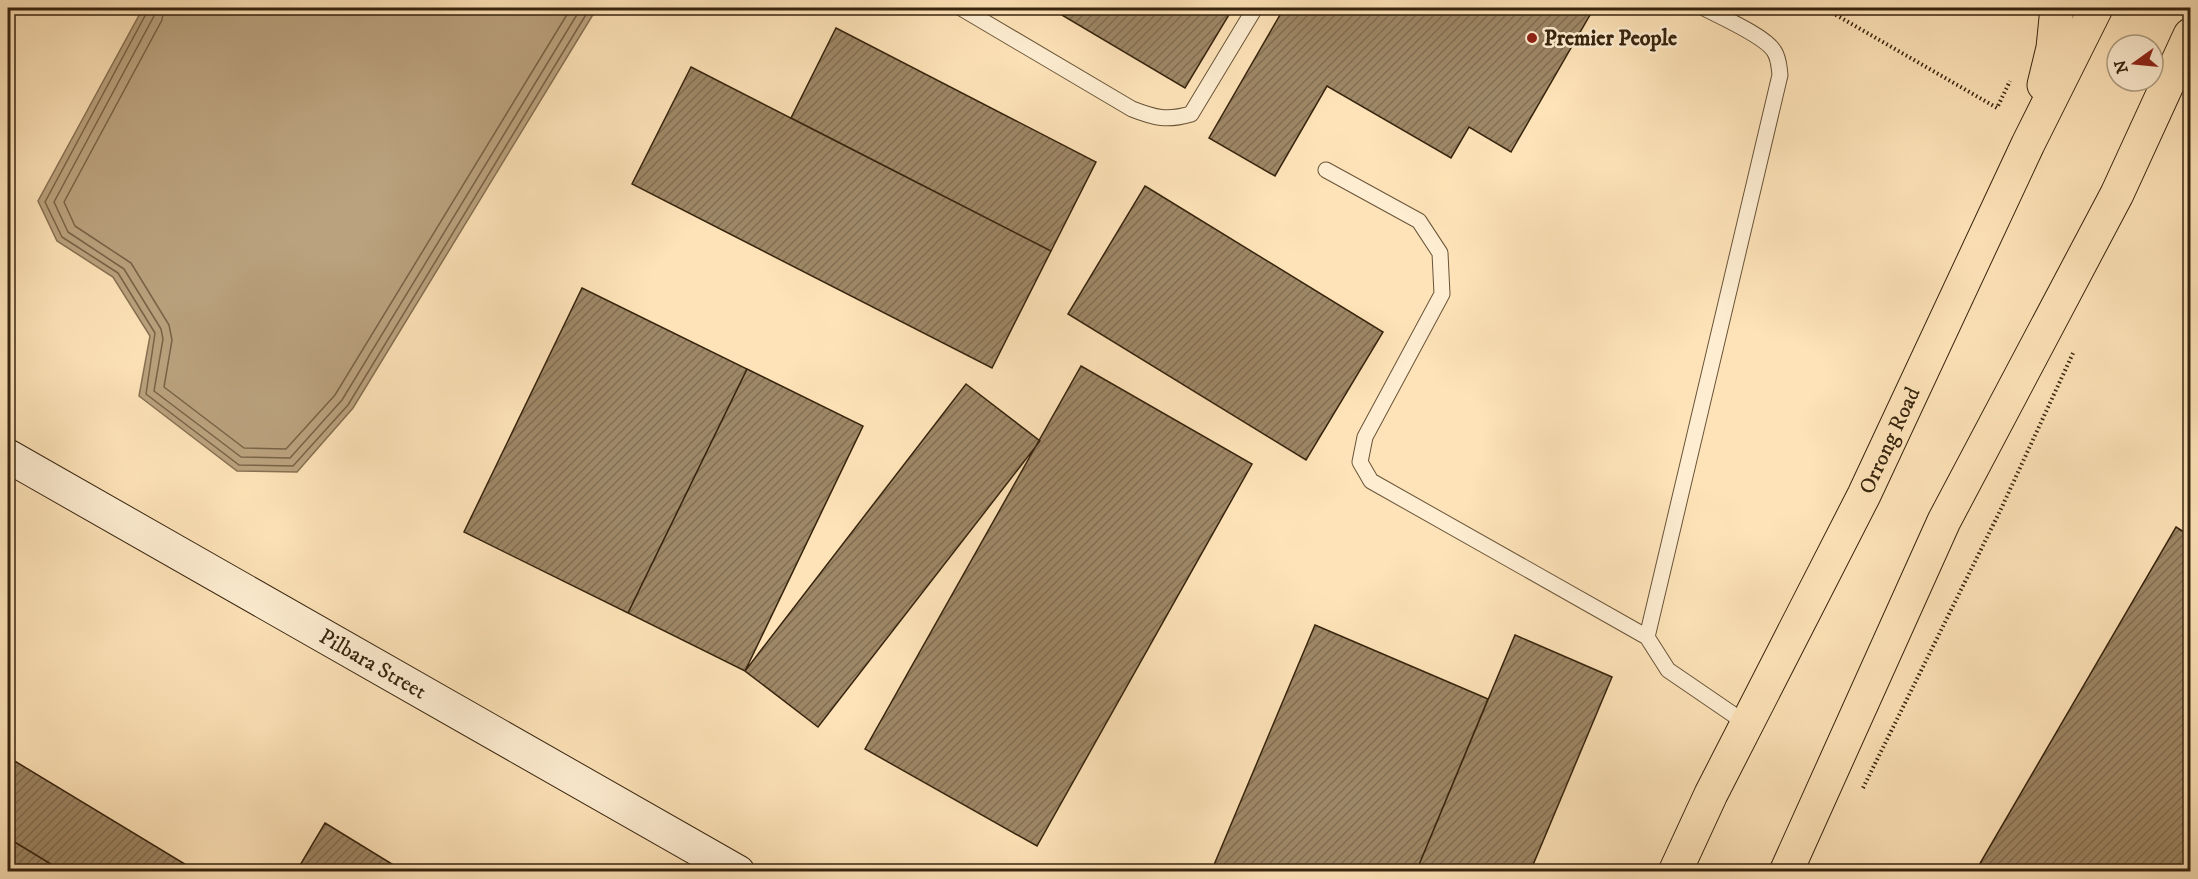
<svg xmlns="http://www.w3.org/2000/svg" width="2198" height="879" font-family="'IM FELL DW Pica',serif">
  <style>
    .water { fill: #baa27e; stroke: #867051; stroke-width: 1.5 }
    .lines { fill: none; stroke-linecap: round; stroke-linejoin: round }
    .shore { stroke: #786346; stroke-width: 1.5 }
    .building { fill: url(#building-hatch); stroke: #37240e; stroke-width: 1.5 }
    .service-casing { stroke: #695438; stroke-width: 17 }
    .secondary-casing { stroke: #37240e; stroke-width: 35 }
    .trunk-casing { stroke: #37240e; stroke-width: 35 }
    .path { stroke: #37240e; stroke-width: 4; stroke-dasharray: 1.5 3; stroke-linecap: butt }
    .service { stroke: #feedd1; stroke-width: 15 }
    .secondary { stroke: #feedd1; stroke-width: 33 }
    .trunk { stroke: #fee3b8; stroke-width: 33 }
    .poi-dot { fill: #8f2418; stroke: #feedd1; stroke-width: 2 }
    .labels { text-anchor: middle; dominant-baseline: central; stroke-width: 5; stroke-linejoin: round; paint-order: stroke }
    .poi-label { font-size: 22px; font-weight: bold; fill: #37240e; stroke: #feedd1; text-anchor: start }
    .street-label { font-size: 22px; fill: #37240e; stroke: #feedd1 }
  </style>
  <defs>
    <pattern id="building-hatch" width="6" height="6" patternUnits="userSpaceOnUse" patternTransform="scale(1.5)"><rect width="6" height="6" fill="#9e8766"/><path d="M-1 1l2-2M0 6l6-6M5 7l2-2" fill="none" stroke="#826e52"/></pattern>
  </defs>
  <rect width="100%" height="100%" fill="#fee3b8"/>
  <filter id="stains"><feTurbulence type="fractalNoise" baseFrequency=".00333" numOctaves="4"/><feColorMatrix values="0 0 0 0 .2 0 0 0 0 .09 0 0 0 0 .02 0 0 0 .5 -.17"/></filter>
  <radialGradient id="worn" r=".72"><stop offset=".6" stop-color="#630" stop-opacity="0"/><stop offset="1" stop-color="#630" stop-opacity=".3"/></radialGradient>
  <!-- water -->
  <path class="water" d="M143,8H597L353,408L297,472L237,471L139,396L150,336L113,277L57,241L38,201Z"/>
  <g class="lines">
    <!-- shore -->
    <path class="shore" d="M148,8L147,12L45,202L62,237L118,273L155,333L146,394L239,465L293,466L348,405L590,8
      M155,8L154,16L54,202L68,232L124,269L161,329L163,339L154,391L241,457L290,458L342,400L581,8
      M164,8L162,20L64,202L75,226L131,263L169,325L172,340L164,387L244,448L286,449L335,395L571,8"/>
  </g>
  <!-- building -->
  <path class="building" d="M1050,8H1233L1185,88Z
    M1284,8H1594L1511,152L1469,127L1451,158L1327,86L1275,176L1209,138Z
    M836,28L1096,162L1051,251L791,118Z
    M691,67L1051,251L992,368L632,184Z
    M1145,186L1383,332L1306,460L1068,314Z
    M582,288L747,369L628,613L464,532Z
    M1081,366L1252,464L1037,846L865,749Z
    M747,369L863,426L745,671L628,613Z
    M966,384L1040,441L818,727L745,671Z
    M2176,527L2190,536V872H1975Z
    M1315,625L1488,699L1416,872H1211Z
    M1515,635L1612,677L1530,872H1416Z
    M8,757L198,872H64L8,838Z
    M325,823L405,872H296Z
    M8,838L64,872H8Z"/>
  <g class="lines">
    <defs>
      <path id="service" d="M961,8L1132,109C1155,118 1167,121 1191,114L1255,8
        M1704,8C1721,17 1765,36 1774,51C1779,58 1779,67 1780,75L1647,637L1668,670L1747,724
        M1326,170L1419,221L1440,253L1442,294L1365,437L1360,462L1371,481L1647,637"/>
      <g id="secondary">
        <path id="s1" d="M8,456L738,872"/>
      </g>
      <g id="trunk">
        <path d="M2044,85L2053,48L2057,8"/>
        <path id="s2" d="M1675,872L1711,794L1864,495L2028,144L2096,8"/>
        <path d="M1786,872L1944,521L2117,194L2190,35"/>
      </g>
    </defs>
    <!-- service casing -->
    <use href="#service" class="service-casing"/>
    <!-- secondary casing -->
    <use href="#secondary" class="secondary-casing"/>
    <!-- trunk casing -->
    <use href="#trunk" class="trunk-casing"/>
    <!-- path -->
    <path class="path" d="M1824,8L1997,108L2010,81
      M1863,788L2001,509L2074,351"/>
    <!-- service -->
    <use href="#service" class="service"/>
    <!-- secondary -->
    <use href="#secondary" class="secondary"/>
    <!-- trunk -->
    <use href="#trunk" class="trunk"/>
  </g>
  <!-- markers -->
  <circle class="poi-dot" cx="1532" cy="38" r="6"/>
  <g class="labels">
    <!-- poi labels -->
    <g class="poi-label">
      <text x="1544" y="38">Premier People</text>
    </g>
    <!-- street labels -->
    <g class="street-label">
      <text stroke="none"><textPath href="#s2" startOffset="482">Orrong Road</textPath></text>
      <text stroke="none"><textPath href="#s1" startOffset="420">Pilbara Street</textPath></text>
    </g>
  </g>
  <!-- margin -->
  <rect width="2198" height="879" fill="none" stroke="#fee3b8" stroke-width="30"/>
  <rect x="9" y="9" width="2180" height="861" fill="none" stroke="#37240e" stroke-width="3"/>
  <rect x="15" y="15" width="2168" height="849" fill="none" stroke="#37240e" stroke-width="1.5"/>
  <!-- north arrow -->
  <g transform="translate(2135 63) rotate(255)"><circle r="28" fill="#feedd1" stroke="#ae9d83" stroke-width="1.5"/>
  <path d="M0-4.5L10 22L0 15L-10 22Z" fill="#8f2418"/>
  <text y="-9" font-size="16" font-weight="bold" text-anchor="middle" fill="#37240e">N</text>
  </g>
  <rect width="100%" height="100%" filter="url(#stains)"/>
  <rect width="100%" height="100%" fill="url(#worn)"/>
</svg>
